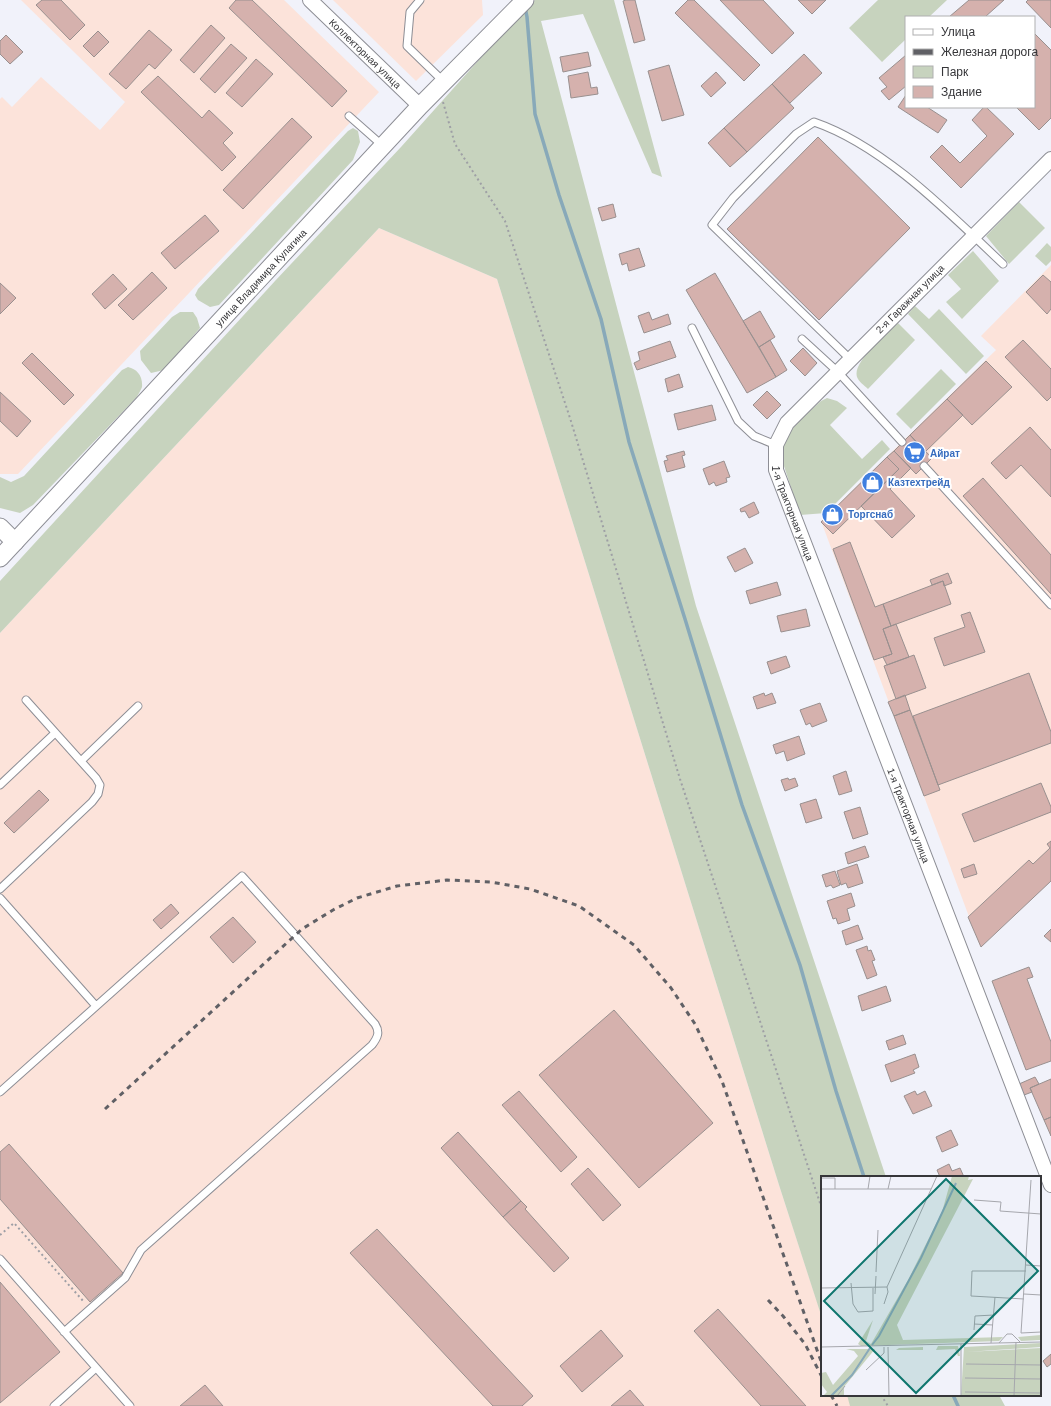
<svg xmlns="http://www.w3.org/2000/svg" width="1051" height="1406" font-family="Helvetica,sans-serif">
  <style>
    .industrial { fill: #fce3da }
    .green { fill: #c7d3be }
    .lines { fill: none; stroke-linecap: round; stroke-linejoin: round }
    .stream { stroke: #88a9b9; stroke-width: 3.5 }
    .building { fill: #d5b1ad; stroke: #99908f }
    .service-casing { stroke: #8d8e95; stroke-width: 9 }
    .minor-casing { stroke: #8d8e95; stroke-width: 16 }
    .tertiary-casing { stroke: #8d8e95; stroke-width: 19 }
    .path { stroke: #9e9fa5; stroke-width: 2; stroke-dasharray: 2 3; stroke-linecap: butt }
    .service { stroke: #fff; stroke-width: 7 }
    .minor { stroke: #fff; stroke-width: 14 }
    .tertiary { stroke: #fff; stroke-width: 17 }
    .rail { stroke: #606065; stroke-width: 3; stroke-dasharray: 5 5; stroke-linecap: butt }
    .labels { text-anchor: middle; dominant-baseline: central; stroke-width: 4; stroke-linejoin: round; paint-order: stroke }
    .street-label { font-size: 10px; fill: #363639; stroke: #fff }
    .shop-label { font-size: 10px; font-weight: bold; fill: #366cbe; stroke: #fff; text-anchor: start }
    .inset-river { fill: none; stroke: #88a9b9; stroke-width: 2 }
    .inset-road { fill: none; stroke: #a6a7ad; stroke-width: 1 }
    .view { fill: #0f766e; fill-opacity: 0.15; stroke: #0f766e; stroke-width: 2 }
    .inset-edge { fill: none; stroke: #363639; stroke-width: 2 }
  </style>
  <rect width="100%" height="100%" fill="#f1f2fa"/>
  <!-- industrial -->
  <path class="industrial" d="M21,0H284L379,92L18,474H0V99L2,97L12,107L41,77L100,130L125,102Z
    M333,0H482L483,15L416,81Z
    M379,228L497,279L779,1185L822,1317V1395H848L851,1406H0V633Z
    M1051,265V880L980,946L821,521L996,350L981,336Z"/>
  <!-- green -->
  <path class="green" d="M535,0H614L662,177L652,173L583,14L541,21L696,606L886,1177H822V1318L779,1185L497,279L379,228L0,633V581L275,281L401,147L502,34Z
    M878,0H947L929,17H906V39L882,62L849,28Z
    M353,128L358,131L360,142L353,160L219,305L210,307L198,300L195,295L198,289L348,131Z
    M1019,202L1045,228L1009,264L986,236Z
    M1047,243L1051,247V261L1046,266L1035,256Z
    M973,251L999,281L962,319L946,302L961,289L948,275Z
    M915,306L929,319L939,309L984,356L966,374L908,314Z
    M180,312H193L197,318L200,328L164,370L151,373L141,360L140,351L172,317Z
    M898,323L915,340L868,389C864,385 859,382 857,377C852,362 887,333 898,323Z
    M128,367C137,369 143,376 142,387C141,390 138,395 136,398L33,505L20,513L0,508V477L11,482L24,476L122,370Z
    M941,369L956,384L911,429L896,414Z
    M827,398L837,401L847,408L830,425L862,459L882,440L890,449L826,513L800,515L782,460L783,448L786,436L802,418L821,401Z
    M847,1395H999L1005,1406H850Z"/>
  <g class="lines">
    <!-- stream -->
    <path class="stream" d="M525,7L527,17L535,114L559,195L601,319L629,442L685,619L742,805L800,965L836,1091L864,1177
      M953,1395L958,1406"/>
  </g>
  <!-- building -->
  <path class="building" d="M42,0H61L85,25L70,40L36,5Z
    M236,0H252L347,91L332,107L229,8Z
    M626,0H635L645,40L634,43L623,1Z
    M688,0H694L760,65L744,81L675,13Z
    M720,0H763L794,33L772,54Z
    M798,0H826L812,14Z
    M969,0H1004L985,17H949Z
    M1028,0H1051V28L1026,2Z
    M211,25L225,38L194,73L180,60Z
    M149,30L172,50L155,69L149,64L126,89L109,74Z
    M98,31L109,42L94,57L83,46Z
    M1034,33L1051,50V118L1039,130L1016,107H1034Z
    M6,35L23,52L10,64L0,54V41Z
    M231,44L247,58L215,93L200,79Z
    M588,52L591,66L563,72L560,57Z
    M804,54L822,73L790,103L772,84Z
    M906,55V86L889,100L881,91L887,87L879,78Z
    M256,59L273,74L242,107L226,93Z
    M669,65L684,115L662,121L648,71Z
    M588,72L591,88L597,87L598,94L571,98L568,76Z
    M716,72L726,83L711,97L701,86Z
    M158,76L202,118L209,110L233,133L223,143L236,157L222,171L141,92Z
    M772,84L794,108L747,152L724,128Z
    M906,95V107H927L947,120L938,133L898,107Z
    M984,107H986L1014,134L961,188L930,157L942,145L960,163L987,136L972,120Z
    M292,118L312,137L243,209L223,190Z
    M724,128L747,152L730,167L708,143Z
    M818,137L910,228L819,320L727,229Z
    M613,204L616,217L602,221L598,208Z
    M205,215L219,231L175,269L161,253Z
    M639,248L645,266L629,271L627,263L622,265L619,254Z
    M152,272L167,288L133,320L118,305Z
    M715,273L776,377L747,393L686,290Z
    M113,274L127,289L105,309L92,294Z
    M1043,275L1051,282V309L1047,314L1026,292Z
    M0,283L16,298L0,314Z
    M760,311L775,337L759,347L743,321Z
    M649,312L652,320L668,314L671,324L644,333L638,316Z
    M770,340L787,370L776,377L759,347Z
    M1023,340L1051,369V397L1047,401L1005,357Z
    M670,341L676,357L637,370L634,363L640,360L638,352Z
    M803,348L817,363L805,376L790,361Z
    M32,353L74,395L64,405L22,363Z
    M986,361L1012,387L972,425L947,399Z
    M679,374L683,387L668,392L665,379Z
    M767,391L781,405L767,419L753,405Z
    M0,392L31,421L17,437L0,421Z
    M947,399L963,415L925,452L910,435Z
    M712,405L716,420L678,430L674,414Z
    M1030,427L1051,450V497L1021,465L1006,479L991,463Z
    M910,435L932,458L916,474L894,451Z
    M684,451L685,455L682,456L685,467L667,472L664,461L668,460L666,456Z
    M894,451L911,468L890,489L915,516L892,538L861,506L899,469L887,457Z
    M887,457L899,469L833,534L821,522Z
    M724,461L730,477L726,478L727,482L716,486L714,482L709,485L703,469Z
    M983,478L1051,555V594L963,496Z
    M754,502L759,513L749,518L745,511L741,512L740,509Z
    M850,542L875,607L883,604L891,626L883,629L892,654L874,660L833,549Z
    M745,548L753,563L735,572L727,557Z
    M948,573L952,583L944,586L943,581L932,585L930,580Z
    M943,581L951,604L891,626L883,604Z
    M777,582L781,595L750,604L746,591Z
    M806,609L810,626L781,632L777,616Z
    M970,612L985,652L944,666L934,638L965,627L961,615Z
    M896,624L909,657L887,665L883,657L892,654L883,629Z
    M914,655L926,688L896,699L884,666Z
    M786,656L790,667L771,674L767,662Z
    M1029,673L1051,732V743L938,785L913,716Z
    M764,693L765,696L772,693L776,703L757,709L753,697Z
    M905,695L910,710L894,716L888,702Z
    M820,703L827,721L812,727L810,723L806,725L800,710Z
    M910,710L940,790L924,796L894,716Z
    M799,736L805,754L787,761L784,751L776,754L773,745Z
    M846,771L852,791L839,795L833,776Z
    M788,778L789,780L795,778L798,786L785,791L781,780Z
    M1041,783L1051,807V812L974,842L962,814Z
    M39,790L49,800L14,833L4,823Z
    M816,799L822,818L806,823L800,804Z
    M860,807L868,834L853,839L844,812Z
    M1051,841V881L981,947L968,917L1029,860L1033,864L1050,848L1047,844Z
    M865,846L869,857L848,864L845,853Z
    M857,864L863,883L848,888L846,883L841,885L837,871Z
    M974,864L977,874L964,878L961,869Z
    M835,871L840,885L833,888L831,885L826,887L822,875Z
    M851,893L855,906L847,909L850,920L838,924L836,918L833,919L827,901Z
    M171,904L179,913L161,929L153,920Z
    M233,917L256,942L233,963L210,937Z
    M858,925L863,939L846,945L842,931Z
    M1051,929V942L1044,936Z
    M867,946L868,951L871,950L875,960L872,961L877,975L867,979L856,950Z
    M1029,967L1033,977L1027,979L1051,1042V1061L1026,1070L992,981Z
    M886,986L891,1001L862,1011L858,996Z
    M614,1010L713,1123L639,1188L539,1075Z
    M903,1035L906,1044L889,1050L886,1041Z
    M915,1054L919,1067L913,1070L915,1073L891,1082L885,1065Z
    M1035,1077L1039,1084L1030,1088L1032,1092L1024,1095L1019,1084Z
    M1051,1079V1117L1044,1120L1030,1088Z
    M519,1091L577,1157L561,1172L502,1105Z
    M915,1091L917,1095L925,1091L932,1106L913,1114L904,1096Z
    M1051,1117V1136L1044,1120Z
    M951,1130L958,1145L942,1152L936,1137Z
    M458,1132L521,1201L503,1217L441,1148Z
    M9,1144L123,1273L90,1302L0,1199V1152Z
    M949,1164L952,1171L960,1168L964,1177H940L937,1170Z
    M588,1168L621,1205L603,1221L571,1184Z
    M521,1201L527,1207L525,1209L569,1258L554,1272L503,1217Z
    M377,1229L533,1396L522,1406H493L350,1253Z
    M0,1282L60,1352L0,1403Z
    M718,1309L806,1406H761L694,1331Z
    M601,1330L623,1356L582,1392L560,1366Z
    M1051,1354V1364L1047,1367L1043,1361Z
    M205,1385L223,1406H180Z
    M630,1390L644,1406H611Z"/>
  <g class="lines">
    <defs>
      <path id="service" d="M420,0L410,12L407,46L444,82
        M349,116L383,146
        M692,328L738,421L754,436L776,445
        M802,339L838,372L902,442
        M850,359L712,225L733,198L796,134L814,122C884,146 950,214 1003,264
        M924,466L1051,605
        M81,761L138,706
        M0,785L55,733
        M0,889L92,802L98,794L100,785L96,778L26,700
        M0,898L96,1006
        M0,1092L242,876L375,1024C380,1032 378,1037 372,1045L141,1250L125,1278L64,1332
        M0,1259L130,1406
        M54,1406L96,1368"/>
      <g id="minor">
        <path id="s1" d="M310,0L420,106"/>
        <path id="s2" d="M1051,159L787,423L776,445V470L1051,1185"/>
      </g>
      <g id="tertiary">
        <path d="M0,527L15,542"/>
        <path id="s3" d="M0,558L420,106L525,0"/>
      </g>
    </defs>
    <!-- service casing -->
    <use href="#service" class="service-casing"/>
    <!-- minor casing -->
    <use href="#minor" class="minor-casing"/>
    <!-- tertiary casing -->
    <use href="#tertiary" class="tertiary-casing"/>
    <!-- path -->
    <path class="path" d="M443,102L455,144L505,221L570,418L680,779L822,1209
      M0,1235L14,1223L84,1302
      M881,1395L888,1406"/>
    <!-- service -->
    <use href="#service" class="service"/>
    <!-- minor -->
    <use href="#minor" class="minor"/>
    <!-- tertiary -->
    <use href="#tertiary" class="tertiary"/>
    <!-- rail -->
    <path class="rail" d="M105,1109L302,929L333,910L357,898L397,886L447,880L491,882L530,889L579,906L634,945L671,988L695,1024L722,1081L822,1364
      M768,1300L783,1316L805,1344L822,1377
      M831,1395L837,1406"/>
  </g>
  <!-- icons -->
  <defs>
    <symbol id="supermarket-disc" viewBox="-11 -11 22 22"><circle r="9.5" fill="#3f7fe0" stroke="#fff"/><path d="M-6-5.5h2.5l.6 2H6L4.5 2H-2.5L-4.4-4H-6ZM-1.5 3.2a1.3 1.3 0 1 0 .1 0ZM3 3.2a1.3 1.3 0 1 0 .1 0Z" fill="#fff"/></symbol>
    <symbol id="shop-disc" viewBox="-11 -11 22 22"><circle r="9.5" fill="#3f7fe0" stroke="#fff"/><path d="M-5-2.5h2.3a2.7 3.5 0 0 1 5.4 0H5L5.5 6h-11ZM-1.5-2.5h3a1.5 2.3 0 0 0-3 0Z" fill="#fff"/></symbol>
  </defs>
  <g fill-rule="evenodd">
    <use href="#supermarket-disc" x="902" y="440" width="25" height="25"/>
    <use href="#shop-disc" x="860" y="470" width="25" height="25"/>
    <use href="#shop-disc" x="820" y="502" width="25" height="25"/>
  </g>
  <g class="labels">
    <!-- street labels -->
    <g class="street-label">
      <text stroke="none"><textPath href="#s1" startOffset="77">Коллекторная улица</textPath></text>
      <text stroke="none"><textPath href="#s3" startOffset="383">улица Владимира Кулагина</textPath></text>
      <text transform="translate(910 299) rotate(-45)">2-я Гаражная улица</text>
      <text stroke="none"><textPath href="#s2" startOffset="469">1-я Тракторная улица</textPath></text>
      <text stroke="none"><textPath href="#s2" startOffset="793">1-я Тракторная улица</textPath></text>
    </g>
    <!-- shop labels -->
    <g class="shop-label">
      <text x="930" y="453">Айрат</text>
      <text x="888" y="482">Казтехтрейд</text>
      <text x="848" y="514">Торгснаб</text>
    </g>
  </g>
  <!-- overview -->
  <g transform="translate(821 1176)">
    <rect width="220" height="220" fill="#f1f2fa"/>
    <path d="M131,0H148L147,4L152,3L76,149L82,164L182,161L178,165L40,170L37,168L52,144L45,165L50,168L87,104L121,36ZM220,159V164L200,165L197,161ZM220,167V171L145,176L220,172V220H140L143,171ZM117,170H137L139,180H137L134,173L115,174ZM102,171V174H75L78,172ZM25,173H54L23,211V220H2L6,216L0,208V197L5,196L12,209L37,180L33,175Z" fill="#c7d3be"/>
    <path class="inset-river" d="M51,169L58,160L100,82L135,7M10,220L31,199L49,172"/>
    <path class="inset-road" d="M1,2H14V13M210,4L200,157L220,156M0,13H110M47,13L49,0M67,13L70,0M153,24L180,26L179,35L220,38M205,89L220,90M55,96L57,54M30,107L32,128L37,136L52,135V112M66,111L116,0M0,112L66,111M54,118L55,100M203,118L220,119M203,123L150,120L151,95H205M63,128L67,116L66,111M153,148L172,149M153,154L154,140L173,139M170,167L174,121M178,167L186,158H191L199,166M0,171L220,166M67,171L68,220M145,188L220,189M45,194L63,177V171M144,202L220,203M144,216L220,217M16,220L24,210M140,220V168M193,220L195,166"/>
    <path class="view" d="M125,3L217,95L95,217L3,125Z"/>
    <rect width="220" height="220" class="inset-edge"/>
  </g>
  <!-- legend -->
  <rect x="905" y="16" width="130" height="92" fill="#ffffff" stroke="#afafb0"/>
  <rect x="913" y="29" width="20" height="6" fill="#ffffff" stroke="#afafb0"/>
  <text x="941" y="36" font-size="12" fill="#363639">Улица</text>
  <rect x="913" y="49" width="20" height="6" fill="#606065" stroke="#afafb0"/>
  <text x="941" y="56" font-size="12" fill="#363639">Железная дорога</text>
  <rect x="913" y="66" width="20" height="12" fill="#c7d3be" stroke="#afafb0"/>
  <text x="941" y="76" font-size="12" fill="#363639">Парк</text>
  <rect x="913" y="86" width="20" height="12" fill="#d5b1ad" stroke="#afafb0"/>
  <text x="941" y="96" font-size="12" fill="#363639">Здание</text>
</svg>
